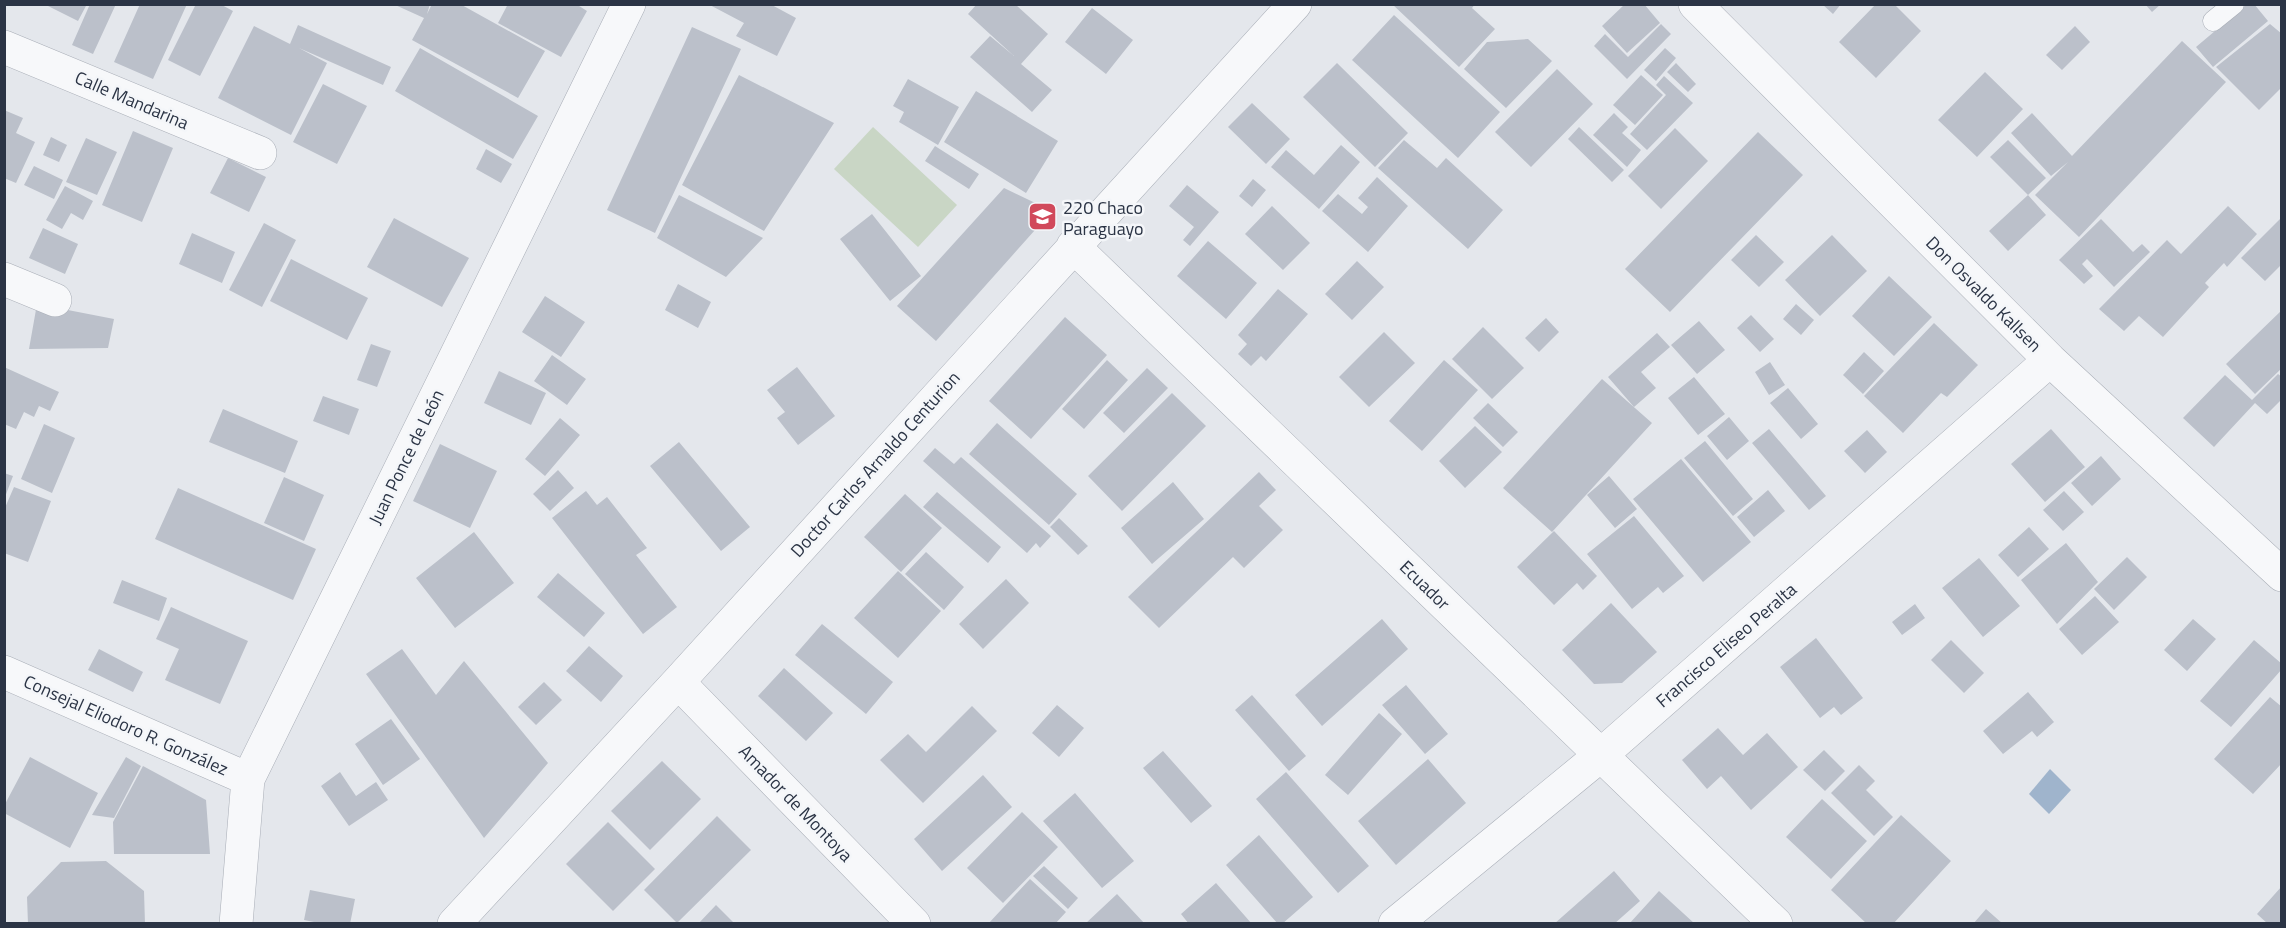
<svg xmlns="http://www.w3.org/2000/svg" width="2286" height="928" font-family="'Titillium Web',sans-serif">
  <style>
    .green { fill: #c9d6c5 }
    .water { fill: #9fb4cc }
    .building { fill: #bbc0ca }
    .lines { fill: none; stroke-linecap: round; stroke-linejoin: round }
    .service-casing { stroke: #a9aeb7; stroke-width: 21 }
    .minor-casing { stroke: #a9aeb7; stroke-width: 34 }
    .service { stroke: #f7f8fa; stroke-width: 20 }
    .minor { stroke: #f7f8fa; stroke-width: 33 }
    .labels { text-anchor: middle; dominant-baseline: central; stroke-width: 5; stroke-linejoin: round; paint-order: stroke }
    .street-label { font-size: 18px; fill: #2b3445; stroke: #f4f6f9 }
    .poi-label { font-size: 18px; fill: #2b3445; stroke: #f4f6f9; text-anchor: start }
  </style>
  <rect width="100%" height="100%" fill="#e4e7ec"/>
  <!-- green -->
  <path class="green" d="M873,127L957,205L918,247L834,169Z"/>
  <!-- water -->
  <path class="water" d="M2050,769L2071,790L2049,814L2029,794Z"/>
  <!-- building -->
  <path class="building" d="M44,4H87L78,21Z
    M90,4H116L93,54L72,45Z
    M140,4H187L153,79L114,62Z
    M196,4H220L233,11L200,76L168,60Z
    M393,4H430L427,14L432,4H460L545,51L518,98L412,40L424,18Z
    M508,4H576L587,11L561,57L498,23Z
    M708,4H770L796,18L777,56L736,36L744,23Z
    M977,4H1015L1048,34L1021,64L1052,90L1032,112L970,57L990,36L1014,56L968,14Z
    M1392,4H1475L1472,8L1495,29L1459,67Z
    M1625,4H1644L1660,23L1627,53L1602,26Z
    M1822,4H1841L1833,14Z
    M1876,4H1894L1921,31L1876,78L1839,42Z
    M2145,4H2161L2152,12Z
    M2247,4H2254L2268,21L2213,67L2196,47Z
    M1092,8L1133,40L1106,74L1065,42Z
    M1394,15L1500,112L1458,158L1352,60Z
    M1661,24L1671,34L1627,79L1594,46L1605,34L1628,57Z
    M2270,24L2282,34V87L2259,110L2216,67Z
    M298,25L391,67L383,85L299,48L327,63L291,135L218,98L254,26L290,44Z
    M2075,26L2090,42L2062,70L2046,55Z
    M692,27L741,49L655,233L607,210Z
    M1528,39L1552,61L1506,108L1464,69L1487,42Z
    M2182,41L2226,82L2079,237L2035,195L2068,162L2051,176L2011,133L2032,113L2072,156Z
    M420,48L538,116L513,159L395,91Z
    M1665,48L1676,58L1656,81L1644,70Z
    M1337,63L1408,133L1375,167L1303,97Z
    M1676,63L1696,84L1688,92L1667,72Z
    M1557,69L1593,104L1531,167L1495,132Z
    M1985,72L2023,109L1977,157L1938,120Z
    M739,75L834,123L764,231L682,185Z
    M1641,75L1663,95L1635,125L1613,105Z
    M1664,76L1693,103L1647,150L1630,134L1666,95L1656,85Z
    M908,79L959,107L938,145L899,122L904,112L893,106Z
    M323,84L367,106L337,164L293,142Z
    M976,91L1058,141L1026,193L944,142Z
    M1252,103L1290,139L1266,164L1228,127Z
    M4,110L23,118L16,133L35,142L16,183L4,178Z
    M1614,113L1628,127L1622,133L1641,150L1627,167L1593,135Z
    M1579,127L1624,170L1612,182L1568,139Z
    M1675,128L1708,161L1661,209L1628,176Z
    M133,131L173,148L142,222L102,205Z
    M1758,132L1803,175L1670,312L1625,269Z
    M51,137L67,145L59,162L43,155Z
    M86,138L117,152L97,195L66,182Z
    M1404,140L1437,168L1446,158L1503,210L1468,249L1378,168Z
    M2008,140L2046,178L2028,195L1990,157Z
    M1341,145L1360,162L1319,209L1271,167L1286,150L1314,175Z
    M935,146L979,174L969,189L925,161Z
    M486,149L512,164L501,183L476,169Z
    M228,158L266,177L249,212L210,193Z
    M34,166L63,180L54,199L24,185Z
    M1377,177L1408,206L1368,252L1322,211L1338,194L1362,214L1368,207L1358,198Z
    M1253,179L1266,190L1252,207L1239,196Z
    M1187,185L1219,212L1190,246L1183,240L1194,227L1169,206Z
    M65,186L93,201L83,220L71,213L62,229L46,220Z
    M1004,188L1052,211L936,341L897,306Z
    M679,195L763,238L726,277L657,238Z
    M2028,195L2046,215L2008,251L1989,231Z
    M1272,206L1310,243L1283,270L1245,234Z
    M2228,206L2257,234L2227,267L2224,263L2205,283L2209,287L2163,337L2139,316L2124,331L2099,309L2167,240L2181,254Z
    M872,214L921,276L890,301L840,239Z
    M2282,217V264L2265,281L2241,258Z
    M394,218L469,258L442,307L367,267Z
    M2101,219L2133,252L2142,244L2150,252L2114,287L2087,259L2082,264L2093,276L2084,284L2059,260Z
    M264,223L296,240L262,307L229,290Z
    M43,228L78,244L65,274L29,258Z
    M192,233L235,252L222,283L179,264Z
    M1756,235L1784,262L1759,287L1731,260Z
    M1832,235L1867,271L1820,316L1785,280Z
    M1208,241L1257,283L1226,319L1177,276Z
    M291,259L368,298L347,340L270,301Z
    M1357,261L1384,287L1352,320L1325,294Z
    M1889,276L1932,317L1894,356L1852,316Z
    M678,284L711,302L698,328L665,310Z
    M1278,289L1308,314L1266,361L1261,356L1251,366L1238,354L1247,344L1238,335Z
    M545,296L585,322L561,357L522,332Z
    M37,304L114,319L108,348L29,349Z
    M1796,304L1814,320L1801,335L1783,319Z
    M2282,310V368L2255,394L2226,364Z
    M1751,315L1774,339L1760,352L1737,328Z
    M1065,317L1107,355L1031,439L989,401Z
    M1546,318L1559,332L1539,352L1525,338Z
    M1699,321L1725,350L1697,374L1671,345Z
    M1934,323L1978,365L1947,397L1941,393L1903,433L1864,396Z
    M1483,327L1524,368L1492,399L1452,359Z
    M1384,332L1415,363L1369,407L1339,377Z
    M1657,333L1670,347L1641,372L1656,388L1634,407L1608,377Z
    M371,344L391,351L377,387L357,380Z
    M1864,352L1884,371L1863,394L1843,375Z
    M552,355L586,379L567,405L534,381Z
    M1107,360L1128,380L1084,429L1062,409Z
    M1444,360L1478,390L1422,451L1389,421Z
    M1770,362L1785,385L1769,395L1755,372Z
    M4,367L59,392L50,411L39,406L34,417L24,412L16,429L4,424Z
    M797,367L835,416L798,445L777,418L785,412L767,390Z
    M1147,368L1168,388L1124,433L1103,413Z
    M499,371L546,393L531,425L484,403Z
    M2278,374L2282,377V399L2267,414L2255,403L2214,447L2183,418L2225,375L2252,400Z
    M1694,377L1725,414L1698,435L1668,398Z
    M1602,379L1652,423L1552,532L1503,488Z
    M1788,388L1818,424L1801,439L1770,403Z
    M1172,393L1206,426L1122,511L1088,476Z
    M323,396L359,409L349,435L313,421Z
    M1488,403L1518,432L1503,447L1473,418Z
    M223,409L298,441L285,473L209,442Z
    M1729,417L1749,441L1727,460L1707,436Z
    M560,418L580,435L545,476L525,459Z
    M997,423L1077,494L1049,525L969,454Z
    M44,424L75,438L52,493L21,479Z
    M1475,426L1502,452L1465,488L1439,461Z
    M1769,429L1826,496L1809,510L1752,443Z
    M2051,429L2085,467L2045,502L2011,464Z
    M1867,430L1887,452L1865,473L1844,451Z
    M1705,441L1753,499L1733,516L1684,458Z
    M679,442L750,527L721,551L650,466Z
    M440,444L497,471L470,528L413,501Z
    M935,448L954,464L961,457L1051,536L1040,548L1036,543L1027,553L923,461Z
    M2101,456L2121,479L2092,506L2071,483Z
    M1681,459L1751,542L1703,582L1633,499Z
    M558,470L574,488L550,511L533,494Z
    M1259,472L1276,490L1259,506L1283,530L1244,568L1233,557L1159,628L1128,597Z
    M4,473L13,476L5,497H4Z
    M1609,476L1637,509L1615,528L1587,495Z
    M284,477L324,495L304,541L264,523Z
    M1173,482L1204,519L1152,564L1121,528Z
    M14,487L51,501L28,562L4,553V510Z
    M178,488L316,549L293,600L155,539Z
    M1768,490L1785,511L1754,537L1737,517Z
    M586,491L597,505L607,497L647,548L636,555L677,607L643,634L552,518Z
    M2064,491L2084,512L2063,531L2043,510Z
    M937,492L1001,547L988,563L923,507Z
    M905,494L942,528L901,572L864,537Z
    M1634,516L1684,576L1663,593L1658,587L1632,609L1587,554Z
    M1059,518L1088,546L1078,555L1050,527Z
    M2029,527L2049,549L2018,577L1998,555Z
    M1554,531L1597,576L1583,590L1577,583L1554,605L1517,567Z
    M474,532L514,583L455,628L416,578Z
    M2066,543L2098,582L2057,624L2021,580Z
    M926,552L964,587L944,610L905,574Z
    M2127,557L2147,577L2114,610L2094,589Z
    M1979,558L2020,606L1983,637L1942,588Z
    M898,571L941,611L898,658L854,618Z
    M558,573L605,613L584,637L537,597Z
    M1006,579L1029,603L983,649L959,624Z
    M122,580L167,598L159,621L113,603Z
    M2095,596L2119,622L2082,655L2059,629Z
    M1611,603L1657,652L1622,683L1594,684L1562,650Z
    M1915,604L1925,618L1902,635L1892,622Z
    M171,607L248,641L220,704L165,680L179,649L156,639Z
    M1382,619L1408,649L1322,726L1295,695Z
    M2193,619L2216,639L2187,671L2164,650Z
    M822,624L893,682L866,714L795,655Z
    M1816,638L1863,698L1841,715L1834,707L1820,718L1780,667Z
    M1951,640L1984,673L1964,693L1931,660Z
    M2254,640L2282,664V669L2231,727L2200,701Z
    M589,646L623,676L601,702L566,671Z
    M99,649L143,672L133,692L88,670Z
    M402,649L436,695L464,661L548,763L484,838L366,674Z
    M784,668L833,713L806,741L758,696Z
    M544,682L562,700L536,725L518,707Z
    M1406,685L1448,734L1425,754L1382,705Z
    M2028,692L2054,722L2037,737L2032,731L2003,754L1983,731Z
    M1252,695L1306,756L1289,771L1235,710Z
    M2270,697L2282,707V763L2253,794L2214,759Z
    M1057,705L1084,728L1059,757L1032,733Z
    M972,706L997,731L923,803L880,760L908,734L926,752Z
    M1379,713L1402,734L1348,795L1325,775Z
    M391,719L420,759L383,785L355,744Z
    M1718,728L1743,755L1767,733L1798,767L1751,810L1721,776L1707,789L1682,760Z
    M1824,750L1845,771L1825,791L1803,770Z
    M1163,751L1212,806L1191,823L1143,768Z
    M30,757L98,793L70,848L4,813V806Z
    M126,757L141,766L114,818L92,815Z
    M1428,759L1466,803L1396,865L1358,821Z
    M662,761L701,799L650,850L611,811Z
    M1859,765L1875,781L1866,790L1893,817L1874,836L1831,793Z
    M143,766L206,800L210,854H114L113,822Z
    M340,772L356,796L376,782L388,800L349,826L321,786Z
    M1286,772L1369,866L1338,893L1256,799Z
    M983,775L1012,807L942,871L914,839Z
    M1075,793L1134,861L1102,888L1043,821Z
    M1822,799L1867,841L1831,879L1786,837Z
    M1022,812L1058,847L1003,903L967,868Z
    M1901,815L1951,861L1893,924H1867L1831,890Z
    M717,816L751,850L677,923L644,890Z
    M608,822L655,869L613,911L566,864Z
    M1259,835L1313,897L1282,924H1278L1226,865Z
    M106,861L144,891L145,924H28L27,897L61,862Z
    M1044,866L1078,898L1068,909L1033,876Z
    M1614,871L1640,901L1614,924H1554Z
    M1030,879L1066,912L1055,924H988Z
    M1216,883L1252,924H1189L1181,914Z
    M2282,886V924H2268L2257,914Z
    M310,890L355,899L350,924H324L304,920Z
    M1659,891L1695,924H1629Z
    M1117,894L1145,924H1085Z
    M716,905L735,924H698Z
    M1986,909L2003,924H1973Z"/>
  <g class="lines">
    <defs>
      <path id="service" d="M2213,21L2234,4"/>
      <path id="minor" d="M1695,4L2050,360L2282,575
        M4,47L260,153
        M1073,246L1776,924
        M4,279L55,300
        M4,672L248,779
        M678,682L914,924
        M236,924L248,779L629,4
        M454,924L678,682L1295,4
        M1395,924L1601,755L2050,360"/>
    </defs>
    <!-- service casing -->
    <use href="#service" class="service-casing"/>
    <!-- minor casing -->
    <use href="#minor" class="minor-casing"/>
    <!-- service -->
    <use href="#service" class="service"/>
    <!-- minor -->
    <use href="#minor" class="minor"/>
  </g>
  <!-- icons -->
  <defs>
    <symbol id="school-square" viewBox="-11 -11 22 22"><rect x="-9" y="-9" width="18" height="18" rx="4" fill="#d1495b" stroke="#f4f6f9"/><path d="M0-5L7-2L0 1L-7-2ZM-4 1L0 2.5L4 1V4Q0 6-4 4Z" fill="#fff"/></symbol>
  </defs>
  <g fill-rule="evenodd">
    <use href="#school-square" x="1026" y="200" width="33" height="33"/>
  </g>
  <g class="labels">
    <!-- street labels -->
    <g class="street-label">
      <text transform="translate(132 100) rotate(23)">Calle Mandarina</text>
      <text transform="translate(1984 294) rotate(45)">Don Osvaldo Kallsen</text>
      <text transform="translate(406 457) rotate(-64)">Juan Ponce de León</text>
      <text transform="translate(875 464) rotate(-48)">Doctor Carlos Arnaldo Centurion</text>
      <text transform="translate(1425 585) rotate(44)">Ecuador</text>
      <text transform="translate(1726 645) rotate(-41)">Francisco Eliseo Peralta</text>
      <text transform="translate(126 725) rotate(24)">Consejal Eliodoro R. González</text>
      <text transform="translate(796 803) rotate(46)">Amador de Montoya</text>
    </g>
    <!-- poi labels -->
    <g class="poi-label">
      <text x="1063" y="207">220 Chaco<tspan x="1063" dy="21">Paraguayo</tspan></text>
    </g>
  </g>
  <!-- border -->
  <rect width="2286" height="928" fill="none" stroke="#2b3445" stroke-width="12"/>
</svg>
